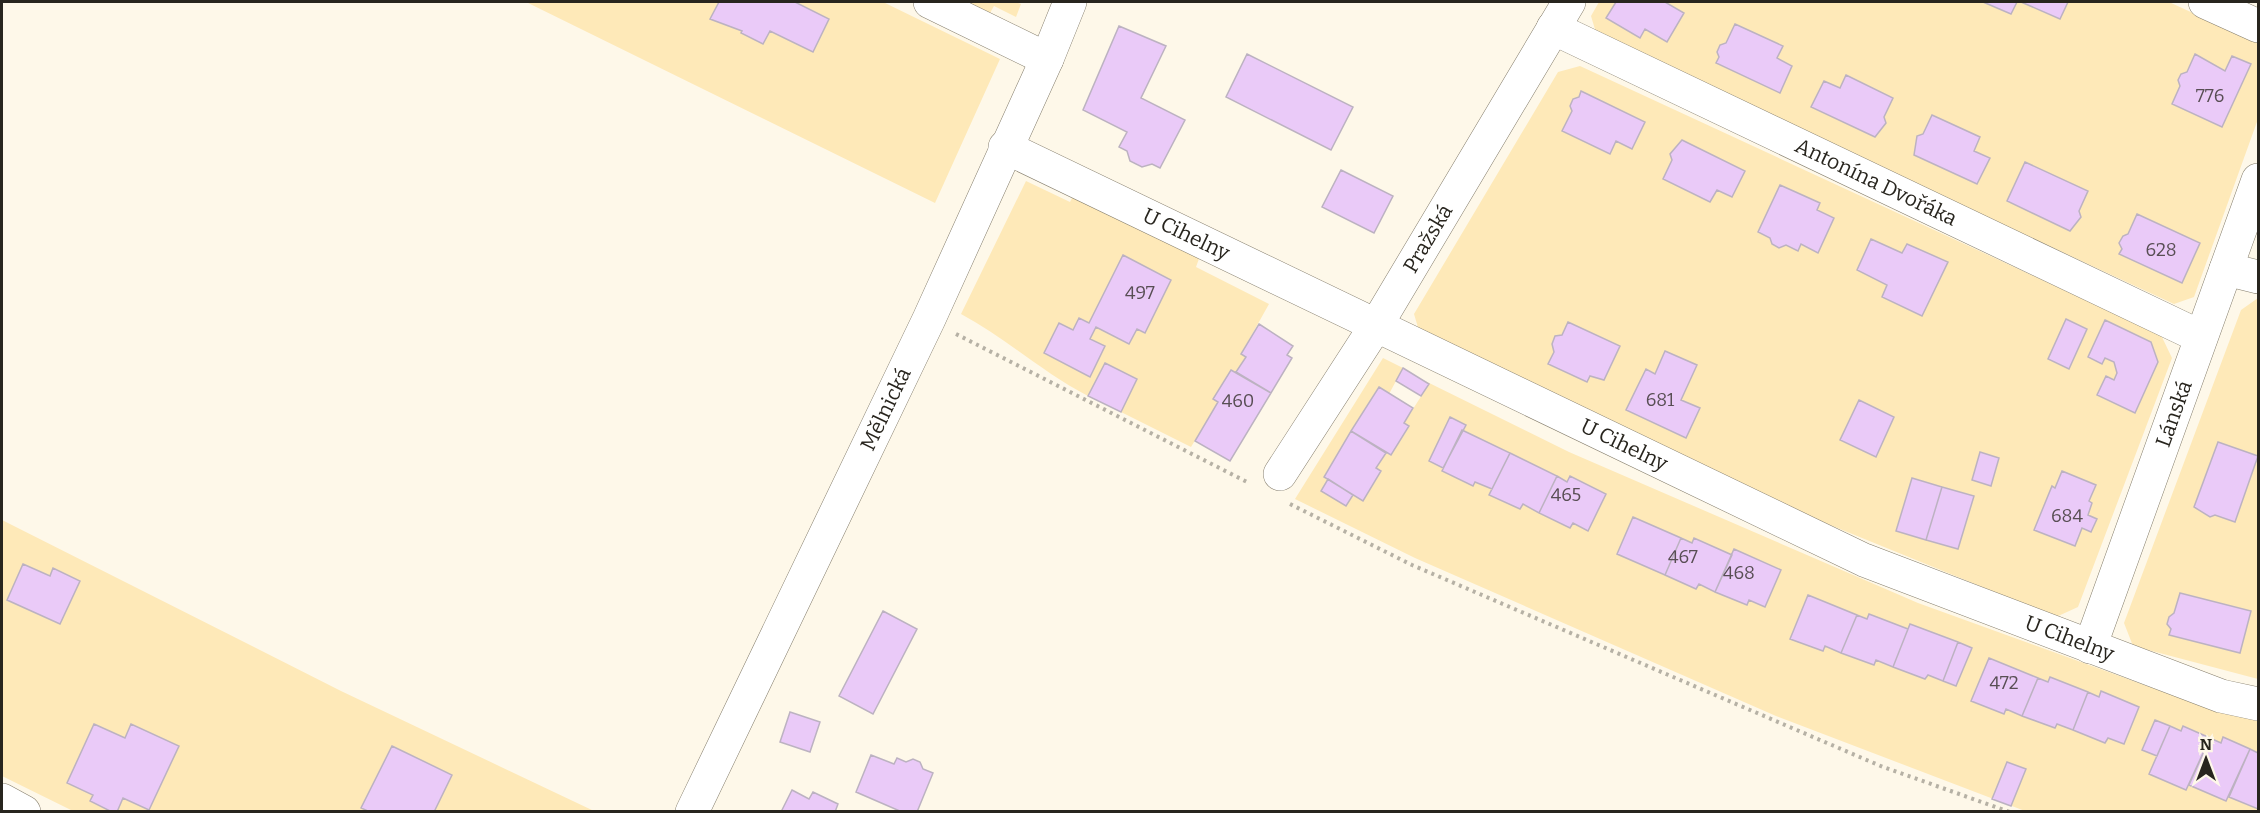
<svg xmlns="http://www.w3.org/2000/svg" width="2260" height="813" font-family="Bitter,serif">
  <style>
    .green { fill: #fee9b8 }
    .building { fill: #eacaf8; stroke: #bcb2c1; stroke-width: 1.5 }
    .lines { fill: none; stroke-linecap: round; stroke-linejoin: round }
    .street-casing { stroke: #857e6d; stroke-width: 34 }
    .secondary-casing { stroke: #857e6d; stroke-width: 34 }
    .path { stroke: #b6b1a5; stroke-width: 4; stroke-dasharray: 3 4.5; stroke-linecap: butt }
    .street { stroke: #fff; stroke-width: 33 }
    .secondary { stroke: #fff; stroke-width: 33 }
    .labels { text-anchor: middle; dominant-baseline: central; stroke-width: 5; stroke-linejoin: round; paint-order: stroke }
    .number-label { font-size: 18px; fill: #584e54 }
    .street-label { font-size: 21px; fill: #28251e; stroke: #fef8e9 }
  </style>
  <rect width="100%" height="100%" fill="#fef8e9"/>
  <!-- green -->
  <path class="green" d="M526,2H883L1000,59L935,203Z
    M949,2H1015L1021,4L1016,17L994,6L986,20Z
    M1599,2H1616L1606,18L1640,38L1645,29L1667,42L1684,13L1665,2H2169L2258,43V119L2194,297L2174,304L1597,36L1591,16Z
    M1580,66L2161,335L2172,358L2078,607L2056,617L1781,505L1420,334L1414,314L1558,72Z
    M1026,181L1070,202L1074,194L1200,256L1196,267L1269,304L1241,354L1246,357L1236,372L1231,370L1218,402L1191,447L1119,411L1137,379L1105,363L1088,396C1043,373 1006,338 961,314Z
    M2258,298V679L2133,646L2124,623L2241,310Z
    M1383,358L1403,368L1389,394L1378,388L1324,476L1346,506L1353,495L1363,500L1381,472L1376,468L1386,453L1391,455L1409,427L1404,423L1429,384L1417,377L1569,452L1918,603L2216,711L2258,721V811H2025L1776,716L1415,558L1295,499Z
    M2,520L341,691L594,811H73L2,776Z"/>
  <!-- building -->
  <path class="building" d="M719,2H795L829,19L813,52L770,31L763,44L741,33L742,31L710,19Z
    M1616,2H1665L1684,13L1667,42L1645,29L1640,38L1606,18Z
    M1983,2H2017L2011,14Z
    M2021,2H2068L2060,19Z
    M1735,24L1783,46L1777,58L1792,66L1780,93L1716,63L1719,57L1717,52L1720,45L1726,43Z
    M1119,26L1166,46L1141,98L1185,120L1160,168L1152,164L1142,167L1130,161L1127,151L1119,147L1127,132L1083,110Z
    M1247,54L1353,107L1331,150L1226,97Z
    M2195,54L2225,71L2232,56L2251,64L2222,127L2172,104L2180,86L2178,80L2181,74L2187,72Z
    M1846,75L1893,98L1884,117L1886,123L1875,137L1811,107L1824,81L1840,88Z
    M1581,91L1645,122L1632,149L1616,141L1610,154L1562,131L1572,111L1570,106L1573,99L1579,97Z
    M1932,115L1980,137L1974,151L1990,158L1977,184L1914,155L1917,136L1923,134Z
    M1682,140L1745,171L1732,197L1717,190L1710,202L1663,179L1672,160L1670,154Z
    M2025,162L2088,191L2079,211L2081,217L2070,231L2007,201Z
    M1341,170L1393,196L1374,233L1322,207Z
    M1780,185L1820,203L1817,210L1834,218L1818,253L1801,244L1798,251L1786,245L1779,248L1772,244L1770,238L1758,232Z
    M2137,214L2200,243L2182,283L2119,254L2122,249L2119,243L2123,236L2128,234Z
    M1871,239L1902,253L1907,244L1948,262L1922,316L1882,297L1887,285L1857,270Z
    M1123,255L1171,280L1145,333L1137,329L1129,344L1096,327L1090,339L1105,346L1090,377L1044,353L1059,323L1073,330L1079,318L1089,323Z
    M2066,319L2087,329L2069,369L2048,359Z
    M2105,320L2151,342L2158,362L2135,413L2097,395L2106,376L2114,380L2117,373L2114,362L2105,358L2102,364L2088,357Z
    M1568,322L1620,346L1604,380L1590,376L1587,382L1548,364L1554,352L1552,344L1555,336L1562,335Z
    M1259,324L1293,346L1287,355L1292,358L1271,393L1236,372L1246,357L1241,354Z
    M1665,351L1697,365L1681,400L1700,408L1686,438L1626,410L1646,369L1655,374Z
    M1105,363L1137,379L1121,412L1088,396Z
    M1403,368L1429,384L1421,396L1396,381Z
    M1231,370L1271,393L1230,461L1195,441L1218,402L1213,399Z
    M1379,387L1413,408L1404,423L1409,426L1391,455L1351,431Z
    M1859,400L1894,417L1876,457L1840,440Z
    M1450,417L1466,425L1443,468L1429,461Z
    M1462,430L1510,453L1492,489L1475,482L1473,486L1442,471Z
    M1351,431L1386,453L1376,468L1381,471L1363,501L1324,477Z
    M2218,442L2258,456L2235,522L2215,515L2210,517L2194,507Z
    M1980,452L1999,458L1991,486L1972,480Z
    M1510,453L1557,476L1539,513L1523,504L1520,509L1489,495Z
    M2062,471L2096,485L2089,501L2092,503L2088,515L2097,519L2091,532L2082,528L2075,546L2034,530L2052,486L2055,488Z
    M1557,476L1567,482L1570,476L1606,494L1588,531L1573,523L1570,528L1539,513Z
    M1912,478L1942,487L1926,540L1896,531Z
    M1328,479L1353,495L1346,506L1321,491Z
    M1942,487L1974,496L1958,549L1926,540Z
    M1633,517L1681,538L1665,575L1617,554Z
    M1681,538L1692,543L1694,538L1732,555L1715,592L1699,584L1696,589L1665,575Z
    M1734,549L1781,570L1765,607L1749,600L1747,605L1715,592Z
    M23,564L50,576L53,568L80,581L60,624L7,600Z
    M2180,593L2251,611L2240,653L2169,635L2171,629L2167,624L2169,617L2174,613Z
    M1808,595L1857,615L1841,653L1825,646L1823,651L1790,639Z
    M883,611L917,629L873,714L839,696Z
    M1869,614L1908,629L1893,667L1876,660L1874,665L1841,653L1857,615L1867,619Z
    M1910,624L1958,642L1943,681L1928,675L1925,679L1893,667Z
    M1958,642L1972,648L1956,686L1943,681Z
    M1989,658L2038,678L2022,716L2006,709L2004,714L1971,701Z
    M2050,677L2088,692L2073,730L2057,724L2055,728L2022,716L2038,678L2048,682Z
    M2101,691L2139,707L2124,744L2108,738L2105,743L2073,730L2088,692L2099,697Z
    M790,712L820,722L810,752L780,742Z
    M2155,720L2170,726L2157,756L2142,750Z
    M94,724L125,738L131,724L179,746L149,810L123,798L117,812H112L90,801L93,795L67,783Z
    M2170,726L2181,731L2183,726L2210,738L2186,790L2149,774Z
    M2223,737L2250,749L2226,801L2189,785L2210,738L2221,743Z
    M392,746L452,775L434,812H370L361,808Z
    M2250,749L2258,753V809L2229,797Z
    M871,755L894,764L897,758L906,762L913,759L920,762L923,769L933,773L917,812H902L856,792Z
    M2007,762L2026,769L2011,806L1992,799Z
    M792,790L809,799L813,792L838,804L835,812H781Z"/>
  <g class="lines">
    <defs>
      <g id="street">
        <path d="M930,2L1047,59"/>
        <path d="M2205,2L2258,26"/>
        <path id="s1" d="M1553,28L2201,337"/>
        <path id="s2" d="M1005,147L1864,560L2221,696L2258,704"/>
        <path d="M2226,269L2258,277"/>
        <path id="s3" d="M1280,474L1377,324L1569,2"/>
        <path id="s4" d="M2090,647L2258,180"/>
        <path d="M2,800L24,812"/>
      </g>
      <g id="secondary">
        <path id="s5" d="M692,812L929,319L1047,59L1070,2"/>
      </g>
    </defs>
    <!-- street casing -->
    <use href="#street" class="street-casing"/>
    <!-- secondary casing -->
    <use href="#secondary" class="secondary-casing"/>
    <!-- path -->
    <path class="path" d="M956,334L1249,483
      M1290,504L1412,565L1883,767L2010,812"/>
    <!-- street -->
    <use href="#street" class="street"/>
    <!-- secondary -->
    <use href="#secondary" class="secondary"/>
  </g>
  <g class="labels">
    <!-- number labels -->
    <g class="number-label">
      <text x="2210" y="96">776</text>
      <text x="2161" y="250">628</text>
      <text x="1140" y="293">497</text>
      <text x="1660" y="400">681</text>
      <text x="1238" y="401">460</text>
      <text x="1566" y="495">465</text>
      <text x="2067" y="516">684</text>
      <text x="1683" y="557">467</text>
      <text x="1739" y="573">468</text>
      <text x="2004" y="683">472</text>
    </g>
    <!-- street labels -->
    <g class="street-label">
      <text stroke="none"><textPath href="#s1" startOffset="358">Antonína Dvořáka</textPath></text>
      <text stroke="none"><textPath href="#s2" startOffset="201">U Cihelny</textPath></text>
      <text stroke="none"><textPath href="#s3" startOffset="278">Pražská</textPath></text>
      <text stroke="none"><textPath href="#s5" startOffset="447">Mělnická</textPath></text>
      <text stroke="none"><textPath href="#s4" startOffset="248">Lánská</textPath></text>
      <text stroke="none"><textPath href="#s2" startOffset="687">U Cihelny</textPath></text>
      <text stroke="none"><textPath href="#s2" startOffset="1173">U Cihelny</textPath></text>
    </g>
  </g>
  <!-- border -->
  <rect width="2260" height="813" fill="none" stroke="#28251e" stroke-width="6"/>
  <!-- north arrow -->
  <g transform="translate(2206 759)" stroke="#fef8e9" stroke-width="4.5" paint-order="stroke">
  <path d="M0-4.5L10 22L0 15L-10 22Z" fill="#28251e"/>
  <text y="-9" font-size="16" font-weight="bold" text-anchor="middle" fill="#28251e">N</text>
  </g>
</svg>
